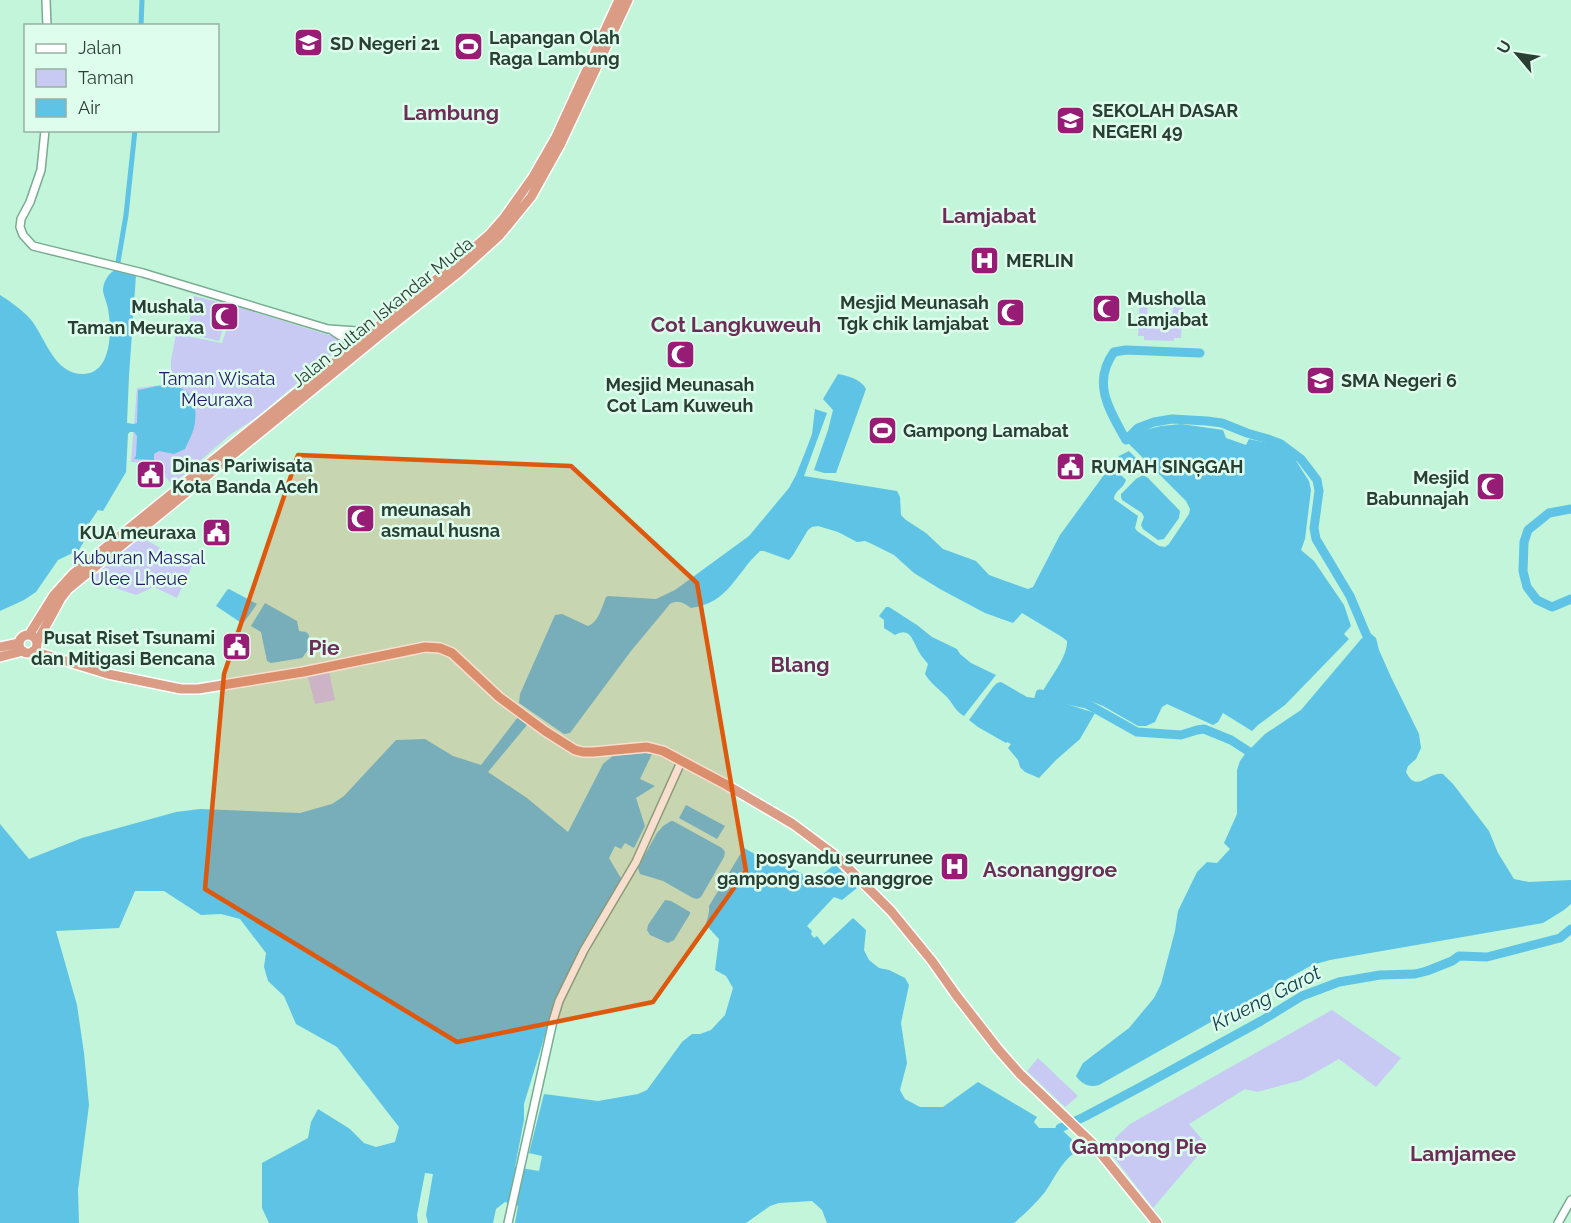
<svg xmlns="http://www.w3.org/2000/svg" width="1571" height="1223" font-family="Raleway,sans-serif">
  <style>
    .green { fill: #c8caf4; fill-rule: evenodd }
    .water { fill: #5ec3e4 }
    .pier { fill: #c2f5da }
    .lines { fill: none; stroke-linecap: round; stroke-linejoin: round }
    .canal { stroke: #5ec3e4; stroke-width: 5 }
    .river { stroke: #5ec3e4; stroke-width: 9 }
    .tertiary-casing { stroke: #79ab92; stroke-width: 10 }
    .trunk-casing { stroke: #fff; stroke-width: 12 }
    .tertiary { stroke: #fff; stroke-width: 7 }
    .trunk { stroke: #da9c84; stroke-width: 9 }
    .marked { fill: #de580e; fill-opacity: 0.2; stroke: #de580e; stroke-width: 4.5; stroke-linejoin: round }
    .labels { text-anchor: middle; dominant-baseline: central; stroke-width: 5; stroke-linejoin: round; paint-order: stroke }
    .poi-label { font-size: 18px; font-weight: bold; fill: #2a3f34; stroke: #dffded; text-anchor: start }
    .street-label { font-size: 18px; fill: #2a3f34; stroke: #dffded }
    .park-label { font-size: 18px; fill: #251669; stroke: #dffded }
    .water-label { font-size: 20px; font-style: italic; fill: #12404e; stroke: #dffded }
    .quarter-label { font-size: 21px; font-weight: bold; fill: #6b2f57; stroke: #dffded }
  </style>
  <rect width="100%" height="100%" fill="#c2f5da"/>
  <!-- green -->
  <path class="green" d="M1140,294L1183,296L1181,338H1174V341L1144,340V336H1138ZM1148,302L1173,303L1172,329L1146,328Z
    M194,296L231,305L219,341L187,333Z
    M234,306C261,314 288,322 315,331C327,335 334,334 344,344L253,420L231,434L172,485L155,464L131,462L137,388L171,384V360L176,334L222,343Z
    M139,536L192,566L177,598L154,587L136,595L86,578Z
    M329,672L335,700L315,704L308,677Z
    M1332,1010L1401,1058L1376,1087L1339,1059L1302,1080L1257,1092L1245,1089L1189,1124L1207,1145L1153,1208L1113,1156L1115,1138L1130,1124Z
    M1038,1058L1078,1096L1065,1107L1027,1071Z"/>
  <!-- water -->
  <path class="water" d="M117,269L136,275L129,376L127,423L134,424L137,423L138,390C147,389 157,385 166,385C192,386 199,404 194,428C192,435 188,442 185,449L174,454L159,451L154,454V460L134,459L136,456L137,436L134,432H130L128,434L126,472L103,511L98,510L88,525L91,529L79,550L58,560L36,592L24,600L0,611V295C11,302 24,311 32,321C46,340 55,375 84,374C112,373 112,329 108,309C107,303 104,297 103,291C103,282 108,273 117,269Z
    M838,374C848,376 861,379 866,389L836,473H824L814,470L828,430L833,410L823,399Z
    M815,409L827,413L804,476L897,491L900,497L901,515L906,520L926,533L943,549L976,561L989,575L1028,589L1033,587L1060,535L1109,468L1115,469L1126,480C1124,488 1114,491 1114,499L1138,516L1135,528L1137,531L1159,546L1165,547L1169,544L1189,514L1190,509L1186,501L1128,443L1136,432L1161,426L1181,424L1223,430L1226,438L1246,445L1249,439L1281,446L1291,453L1309,481L1311,490L1305,539L1301,550L1314,561L1344,605L1351,626L1344,634L1349,639L1285,705L1258,725L1252,731L1223,713L1218,722L1213,725L1167,704L1162,707L1155,722L1146,726H1138L1103,706L1088,700L1043,691C1050,678 1068,656 1067,641L1062,637L1022,613L1013,623L985,613L940,589L914,573L894,555L872,544L865,541L857,542L838,532L818,526L812,527L808,530L793,555L789,560L764,551H760C735,574 729,603 691,608C684,603 678,599 670,604L631,651L570,733L564,734L519,703L520,694L555,615L562,614L588,626C598,623 602,607 606,597L608,596L656,599L675,590L749,536L789,488L796,475L806,450L812,434Z
    M1129,451L1141,463V466L1132,476H1130L1117,463V460L1119,456Z
    M1143,475L1148,478L1180,511L1179,518L1164,539L1158,540L1143,529L1141,525L1144,517L1142,513L1122,500L1121,497V494L1136,479Z
    M229,589L257,604L244,622H240L216,606L227,590Z
    M265,603L297,621L299,631L306,632L309,635L308,650L302,658L271,663L267,661L261,632L251,626Z
    M886,607H889L917,625L932,637L957,649L960,654L971,663L996,675L964,716C956,712 953,704 947,697C939,689 931,684 925,674L928,664C925,660 921,656 919,652C913,641 910,626 895,635L884,628V620L879,616Z
    M1369,632L1376,638L1379,650L1391,677L1419,734L1421,748L1416,759L1408,766L1406,772C1417,794 1427,772 1443,774L1453,784L1489,831L1498,853L1514,879L1529,882L1571,880V904L1564,910L1543,923L1330,960L1312,965L1099,1085C1089,1088 1082,1084 1076,1076L1083,1063L1129,1028L1154,998L1161,984L1175,931L1178,911L1197,872L1207,862L1217,863L1230,849L1224,843L1237,814V770L1240,761L1245,754L1265,734L1301,710L1362,638Z
    M1001,682L1027,697L1057,701L1095,713L1080,739L1056,760L1039,778L1025,772L1020,767L1018,760L1008,748L1011,744L1007,742L1006,743L978,727L969,720L993,687L997,683Z
    M518,717L527,725L488,772L527,798L568,832L603,764L615,754L631,751L652,754L640,779L655,786L636,798L645,826L634,848L625,843L621,849L615,846L609,858L622,880L558,998L549,1022L524,1104V1120L515,1167L539,1171L542,1156L529,1153L544,1094L598,1101L638,1094L647,1090L682,1042L692,1034H700L711,1030L725,1015L733,988L726,976L715,970L719,939L706,925C707,919 710,912 709,906L744,848L769,862L772,858L801,873L809,881H815L835,864L857,888L842,900L834,897L807,926L812,931L811,934L814,938L817,936L824,945L853,918L866,930L864,950L869,960L879,968L889,970L905,978L909,985L901,1023L907,1063L900,1090L905,1099L920,1107H943L978,1082L1037,1117L1034,1122L1039,1128H1060L1082,1149C1063,1157 1056,1176 1045,1192C1036,1203 1025,1214 1014,1223H827L822,1210L812,1201L779,1203L770,1206L746,1223H515L518,1206L505,1202L496,1209L493,1223H269L262,1208V1163L308,1138L311,1122L318,1109L350,1129L364,1143L376,1147L395,1142L399,1127L337,1047L296,1024L284,996L268,981L264,967L266,953L240,919L221,914L201,915L164,891H135L119,928L56,931L77,1005L84,1053L89,1105L78,1190L79,1223H0V824L29,859L82,838L176,812L200,809L300,813L332,804L344,796L396,740L425,739L453,756L481,765Z
    M686,805L725,826L717,839L679,818Z
    M671,821H673L722,848L725,852L724,857L701,897L697,899L693,898L663,881L640,874L638,868L639,865L657,833L663,826Z
    M665,900L671,901L690,912V914L674,940L668,943L650,935L647,930L648,925Z"/>
  <!-- pier -->
  <path class="pier" d="M425,1173L433,1174L426,1215L428,1223H418L417,1215Z"/>
  <g class="lines">
    <!-- canal -->
    <path class="canal" d="M141,26L142,0
      M117,268L126,215L135,130"/>
    <!-- river -->
    <path class="river" d="M1200,353L1126,350L1114,352C1091,383 1110,411 1126,440L1138,428L1154,422L1172,419L1207,421L1222,423L1247,433L1268,439L1281,444L1301,459L1317,480L1319,491L1314,528L1316,539L1350,596L1366,634
      M1571,509L1549,513L1528,530L1524,542L1523,571L1527,587L1537,600L1552,607L1571,599
      M1039,698L1040,694L1087,704L1137,732L1181,735L1197,730L1204,729L1231,740L1248,751
      M1060,1128L1084,1117L1146,1084L1261,1021L1302,996L1339,982L1380,975L1415,974L1427,971L1452,961L1459,956L1487,957L1560,938L1571,929"/>
    <defs>
      <path id="tertiary" d="M46,0L47,26
        M45,130L41,170L30,202L21,219L20,227L23,235L33,246L143,273L328,329L357,331L374,329
        M333,331L347,340L350,350
        M508,1223L553,1021L559,1001L584,950L636,862L681,762
        M1558,1223L1571,1200"/>
      <path id="trunk" d="M29,635L54,595L73,574L454,265L489,235L504,218L533,177L556,137L619,0
        M19 644a9 9 0 1 1 18 0a9 9 0 1 1-18 0Z
        M37,642L61,598L68,589L79,580L387,329L459,272L499,236L531,197L560,145L628,0
        M0,647L19,643
        M33,651L108,674L181,689H198L303,672L425,647L440,648L452,653L499,697L545,731L575,750L583,752H593L647,747L663,751L725,784L793,824L836,856L891,911L932,961L956,995L998,1049L1020,1074L1093,1144L1157,1223
        M0,657L23,651"/>
    </defs>
    <!-- tertiary casing -->
    <use href="#tertiary" class="tertiary-casing"/>
    <!-- trunk casing -->
    <use href="#trunk" class="trunk-casing"/>
    <!-- tertiary -->
    <use href="#tertiary" class="tertiary"/>
    <!-- trunk -->
    <use href="#trunk" class="trunk"/>
  </g>
  <!-- marked area -->
  <path class="marked" d="M298,455L571,466L697,583L746,871L653,1002L457,1042L205,889L224,674Z"/>
  <!-- icons -->
  <defs>
    <symbol id="school-square" viewBox="-11 -11 22 22"><rect x="-9" y="-9" width="18" height="18" rx="4" fill="#971c75" stroke="#dffded"/><path d="M0-5L7-2L0 1L-7-2ZM-4 1L0 2.5L4 1V4Q0 6-4 4Z" fill="#fff"/></symbol>
    <symbol id="stadium-square" viewBox="-11 -11 22 22"><rect x="-9" y="-9" width="18" height="18" rx="4" fill="#971c75" stroke="#dffded"/><path d="M0-5a6.5 5 0 1 0 0 10a6.5 5 0 1 0 0-10ZM-3.5-1.8h7v3.6h-7Z" fill="#fff"/></symbol>
    <symbol id="hospital-square" viewBox="-11 -11 22 22"><rect x="-9" y="-9" width="18" height="18" rx="4" fill="#971c75" stroke="#dffded"/><path d="M-5-5h3v3.5h4V-5h3V5h-3V1.5h-4V5h-3Z" fill="#fff"/></symbol>
    <symbol id="mosque-square" viewBox="-11 -11 22 22"><rect x="-9" y="-9" width="18" height="18" rx="4" fill="#971c75" stroke="#dffded"/><path d="M3.5-4.9A6 6 0 1 0 3.5 4.9A5 5 0 1 1 3.5-4.9Z" fill="#fff"/></symbol>
    <symbol id="civic-square" viewBox="-11 -11 22 22"><rect x="-9" y="-9" width="18" height="18" rx="4" fill="#971c75" stroke="#dffded"/><path d="M-.6-6.5H3V-4.5H.6V-3L4-1V1h2V6H-6V1h2V-1L-.6-3ZM-1.2 2.5V6h2.4V2.5Z" fill="#fff"/></symbol>
  </defs>
  <g fill-rule="evenodd">
    <use href="#school-square" x="292" y="26" width="33" height="33"/>
    <use href="#stadium-square" x="452" y="30" width="33" height="33"/>
    <use href="#school-square" x="1054" y="104" width="33" height="33"/>
    <use href="#hospital-square" x="968" y="244" width="33" height="33"/>
    <use href="#mosque-square" x="1090" y="292" width="33" height="33"/>
    <use href="#mosque-square" x="994" y="296" width="33" height="33"/>
    <use href="#mosque-square" x="208" y="300" width="33" height="33"/>
    <use href="#mosque-square" x="664" y="338" width="33" height="33"/>
    <use href="#school-square" x="1304" y="364" width="33" height="33"/>
    <use href="#stadium-square" x="866" y="414" width="33" height="33"/>
    <use href="#civic-square" x="1054" y="450" width="33" height="33"/>
    <use href="#civic-square" x="134" y="458" width="33" height="33"/>
    <use href="#mosque-square" x="1474" y="470" width="33" height="33"/>
    <use href="#mosque-square" x="344" y="502" width="33" height="33"/>
    <use href="#civic-square" x="200" y="516" width="33" height="33"/>
    <use href="#civic-square" x="220" y="630" width="33" height="33"/>
    <use href="#hospital-square" x="938" y="850" width="33" height="33"/>
  </g>
  <g class="labels">
    <!-- poi labels -->
    <g class="poi-label">
      <text x="489" y="37">Lapangan Olah<tspan x="489" dy="21">Raga Lambung</tspan></text>
      <text x="330" y="43">SD Negeri 21</text>
      <text x="1092" y="110">SEKOLAH DASAR<tspan x="1092" dy="21">NEGERI 49</tspan></text>
      <text x="1006" y="260">MERLIN</text>
      <text x="1127" y="298">Musholla<tspan x="1127" dy="21">Lamjabat</tspan></text>
      <text x="989" y="302" text-anchor="end">Mesjid Meunasah<tspan x="989" dy="21">Tgk chik lamjabat</tspan></text>
      <text x="204" y="306" text-anchor="end">Mushala<tspan x="204" dy="21">Taman Meuraxa</tspan></text>
      <text x="1341" y="380">SMA Negeri 6</text>
      <text x="680" y="384" text-anchor="middle">Mesjid Meunasah<tspan x="680" dy="21">Cot Lam Kuweuh</tspan></text>
      <text x="903" y="430">Gampong Lamabat</text>
      <text x="172" y="465">Dinas Pariwisata<tspan x="172" dy="21">Kota Banda Aceh</tspan></text>
      <text x="1091" y="466">RUMAH SINĢGAH</text>
      <text x="1469" y="477" text-anchor="end">Mesjid<tspan x="1469" dy="21">Babunnajah</tspan></text>
      <text x="381" y="509">meunasah<tspan x="381" dy="21">asmaul husna</tspan></text>
      <text x="196" y="532" text-anchor="end">KUA meuraxa</text>
      <text x="215" y="637" text-anchor="end">Pusat Riset Tsunami<tspan x="215" dy="21">dan Mitigasi Bencana</tspan></text>
      <text x="933" y="857" text-anchor="end">posyandu seurrunee<tspan x="933" dy="21">gampong asoe nanggroe</tspan></text>
    </g>
    <!-- street labels -->
    <g class="street-label">
      <text transform="translate(382 312) rotate(-39)">Jalan Sultan Iskandar Muda</text>
    </g>
    <!-- park labels -->
    <g class="park-label">
      <text x="217" y="378">Taman Wisata<tspan x="217" dy="21">Meuraxa</tspan></text>
      <text x="139" y="557">Kuburan Massal<tspan x="139" dy="21">Ulee Lheue</tspan></text>
    </g>
    <!-- water labels -->
    <g class="water-label">
      <text transform="translate(1266 998) rotate(-27)">Krueng Garot</text>
    </g>
    <!-- quarter labels -->
    <g class="quarter-label">
      <text x="451" y="112">Lambung</text>
      <text x="989" y="215">Lamjabat</text>
      <text x="736" y="324">Cot Langkuweuh</text>
      <text x="324" y="647">Pie</text>
      <text x="800" y="664">Blang</text>
      <text x="1050" y="869">Asonanggroe</text>
      <text x="1139" y="1146">Gampong Pie</text>
      <text x="1463" y="1153">Lamjamee</text>
    </g>
  </g>
  <!-- legend -->
  <rect x="24" y="24" width="195" height="108" fill="#dffded" stroke="#97b1a3" stroke-width="1.5"/>
  <rect x="36" y="44" width="30" height="9" fill="#ffffff" stroke="#97b1a3" stroke-width="1.5"/>
  <text x="78" y="54" font-size="18" fill="#2a3f34">Jalan</text>
  <rect x="36" y="69" width="30" height="18" fill="#c8caf4" stroke="#97b1a3" stroke-width="1.5"/>
  <text x="78" y="84" font-size="18" fill="#2a3f34">Taman</text>
  <rect x="36" y="99" width="30" height="18" fill="#5ec3e4" stroke="#97b1a3" stroke-width="1.5"/>
  <text x="78" y="114" font-size="18" fill="#2a3f34">Air</text>
  <!-- north arrow -->
  <g transform="translate(1517 54) rotate(299)" stroke="#dffded" stroke-width="4.5" paint-order="stroke">
  <path d="M0-4.5L10 22L0 15L-10 22Z" fill="#2a3f34"/>
  <text y="-9" font-size="16" font-weight="bold" text-anchor="middle" fill="#2a3f34">U</text>
  </g>
</svg>
